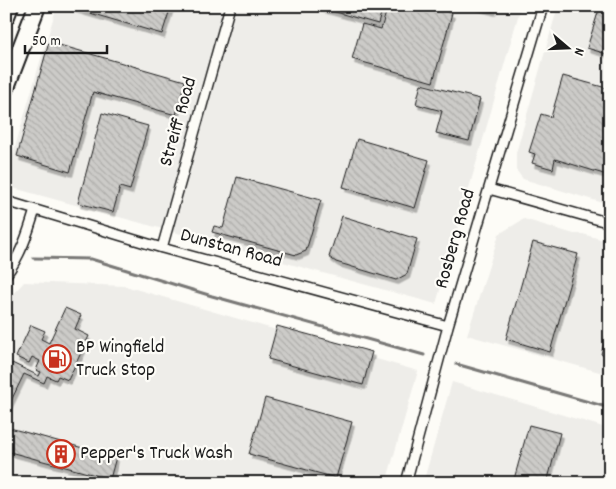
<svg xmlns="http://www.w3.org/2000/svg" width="616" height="489" font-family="Dekko,sans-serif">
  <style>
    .built { fill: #eeede9 }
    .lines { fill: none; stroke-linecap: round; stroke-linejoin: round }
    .stream { stroke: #797876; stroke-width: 3 }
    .building { fill: url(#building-back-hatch); stroke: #1c1c1c; filter: url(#shadow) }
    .street-casing { stroke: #1c1c1c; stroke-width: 12 }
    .highway-casing { stroke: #1c1c1c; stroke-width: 20 }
    .street { stroke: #fdfcf7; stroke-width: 9 }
    .highway { stroke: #fdfcf7; stroke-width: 16 }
    .labels { text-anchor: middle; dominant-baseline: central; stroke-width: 4.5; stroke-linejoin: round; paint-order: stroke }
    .street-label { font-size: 20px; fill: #1c1c1c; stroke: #fdfcf7 }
    .poi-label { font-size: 20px; fill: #1c1c1c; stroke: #fdfcf7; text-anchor: start }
  </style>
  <defs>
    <pattern id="building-back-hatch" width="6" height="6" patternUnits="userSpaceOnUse" patternTransform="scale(1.25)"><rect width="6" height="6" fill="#cccbc8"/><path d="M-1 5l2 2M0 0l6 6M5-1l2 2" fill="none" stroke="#afaeab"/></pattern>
    <filter id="shadow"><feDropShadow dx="2.5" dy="4.5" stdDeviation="0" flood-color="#0004"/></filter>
  </defs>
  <rect width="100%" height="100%" fill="#fdfcf7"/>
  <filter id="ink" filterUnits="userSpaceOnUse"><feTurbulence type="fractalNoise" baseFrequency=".02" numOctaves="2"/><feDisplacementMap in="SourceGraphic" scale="10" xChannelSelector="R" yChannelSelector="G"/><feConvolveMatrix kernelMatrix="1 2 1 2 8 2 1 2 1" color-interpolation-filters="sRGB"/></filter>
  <g filter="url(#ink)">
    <!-- built -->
    <path class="built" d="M57,6H521L436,304L6,186V178L42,55Z
      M558,6H610V205L523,179L516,170V153Z
      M524,219L574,234H583L610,242V375L467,335L499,234Z
      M24,282L125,286L418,371L386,483H6V302Z
      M452,382L610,429V483H423Z"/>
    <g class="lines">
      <!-- stream -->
      <path class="stream" d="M33,258L91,259L212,296L424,355
        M456,364L610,408"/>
    </g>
    <!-- building -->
    <path class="building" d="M66,6H171L162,34Z
      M314,6H383L378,24Z
      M388,6H428L452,13L433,82L352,59L362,24L381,29Z
      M474,6H495L493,11Z
      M600,6H610V55L587,48Z
      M49,42L185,81L176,115L93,92L70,172L17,156Z
      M563,76L610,89V184L605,183L607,175L555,159L553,169L532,163L535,154L529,152L541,114L551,117Z
      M421,84L480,99L469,141L436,133L442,111L416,104Z
      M102,113L148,126L130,190L120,187L113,212L78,203Z
      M357,139L429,160L415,208L343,187Z
      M237,177L321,200L306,251L296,255L212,232L214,226L223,228Z
      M342,216L417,239L407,274L396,280L336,262L329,257Z
      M533,242L578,254L550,352L506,339Z
      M65,308L81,315L75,329L89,336L68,380L58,376L56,380L47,376L44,383L24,374L6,411V376L12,363L39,376L41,372L36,370L40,361L32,357L29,363L16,357L31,325L45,331L41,339L49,343Z
      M610,323V357L601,354Z
      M277,326L372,352L363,385L268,359Z
      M265,398L352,422L336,478L249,454Z
      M529,425L560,433L547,483H513Z
      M6,427L116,457L110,479L6,451Z
      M610,457V483H602Z"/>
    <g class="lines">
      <defs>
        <path id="street" d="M489,189L610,223
          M6,201L162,248L448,326
          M162,248L230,6
          M6,275C21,255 28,233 35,210
          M406,483L448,326L543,6"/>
        <path id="highway" d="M6,16L10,6
          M6,87L37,6"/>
      </defs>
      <!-- street casing -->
      <use href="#street" class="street-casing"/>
      <!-- highway casing -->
      <use href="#highway" class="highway-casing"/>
      <!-- street -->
      <use href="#street" class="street"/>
      <!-- highway -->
      <use href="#highway" class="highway"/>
    </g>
  </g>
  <!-- icons -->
  <defs>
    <symbol id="fuel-ring" viewBox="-11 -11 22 22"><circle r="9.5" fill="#fdfcf7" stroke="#c8321e" stroke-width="1.5"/><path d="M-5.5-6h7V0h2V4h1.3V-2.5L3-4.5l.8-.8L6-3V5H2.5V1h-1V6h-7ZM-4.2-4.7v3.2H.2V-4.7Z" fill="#c8321e"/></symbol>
    <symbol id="building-ring" viewBox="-11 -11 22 22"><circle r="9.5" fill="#fdfcf7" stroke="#c8321e" stroke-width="1.5"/><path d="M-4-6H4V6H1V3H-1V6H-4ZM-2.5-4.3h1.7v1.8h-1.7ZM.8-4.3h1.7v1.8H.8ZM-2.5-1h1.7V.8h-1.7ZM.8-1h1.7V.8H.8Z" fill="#c8321e"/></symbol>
  </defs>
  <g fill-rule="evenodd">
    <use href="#fuel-ring" x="41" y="343" width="32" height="32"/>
    <use href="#building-ring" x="45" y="438" width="32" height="32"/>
  </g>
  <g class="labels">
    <!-- street labels -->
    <g class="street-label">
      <text transform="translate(179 122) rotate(-74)">Streiff Road</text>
      <text transform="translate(456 239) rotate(-74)">Rosberg Road</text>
      <text transform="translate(231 249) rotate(15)">Dunstan Road</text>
    </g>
    <!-- poi labels -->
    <g class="poi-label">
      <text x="76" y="348">BP Wingfield<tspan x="76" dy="23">Truck Stop</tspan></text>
      <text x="80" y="454">Pepper's Truck Wash</text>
    </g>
  </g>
  <!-- margin -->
  <rect width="616" height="489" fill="none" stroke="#fdfcf7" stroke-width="25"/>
  <rect x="12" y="12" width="591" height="464" fill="none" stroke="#1c1c1c" stroke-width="2" filter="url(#ink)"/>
  <!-- north arrow -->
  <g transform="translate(568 48) rotate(109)" stroke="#fdfcf7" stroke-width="4" paint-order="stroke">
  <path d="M0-4L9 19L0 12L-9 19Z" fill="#1c1c1c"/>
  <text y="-8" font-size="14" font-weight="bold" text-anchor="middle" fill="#1c1c1c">N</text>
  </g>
  <!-- scale -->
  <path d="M25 45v8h82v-8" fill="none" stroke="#1c1c1c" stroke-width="2.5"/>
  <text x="32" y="45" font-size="15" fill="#1c1c1c" stroke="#fdfcf7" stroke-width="4" paint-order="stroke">50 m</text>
</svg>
